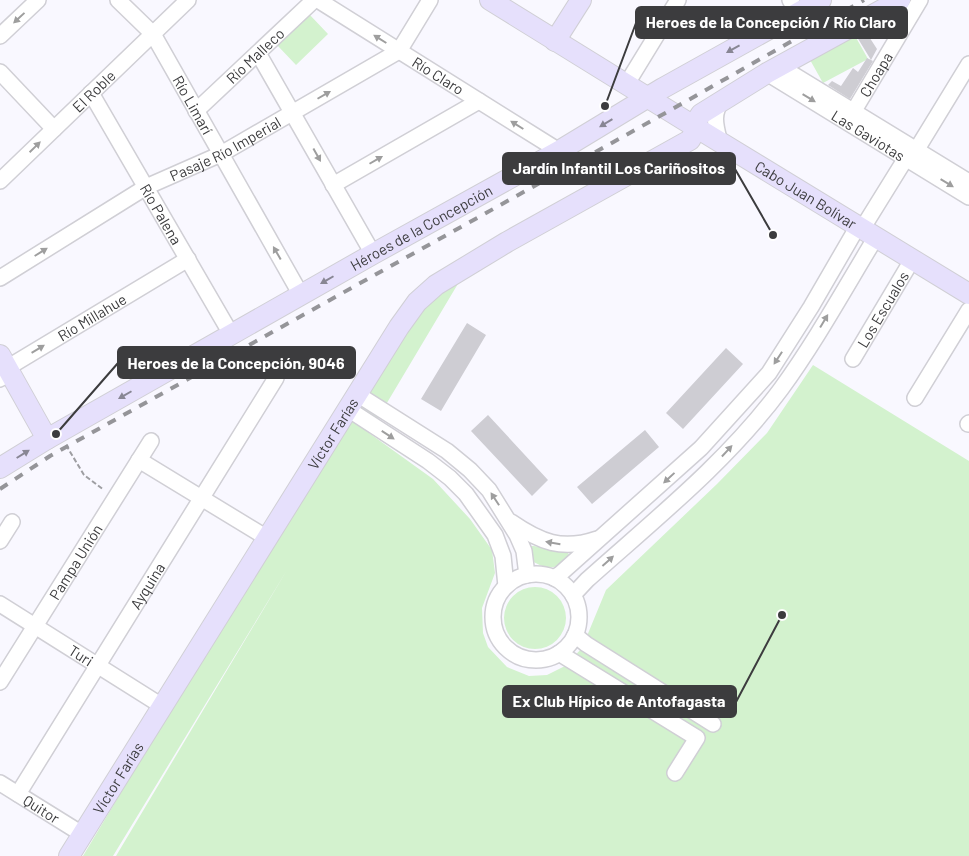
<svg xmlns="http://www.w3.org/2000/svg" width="969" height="856" font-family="Barlow,sans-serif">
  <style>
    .green { fill: #d3f2ce }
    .building { fill: #cecdd3 }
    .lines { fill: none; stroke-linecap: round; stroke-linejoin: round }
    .street-casing { stroke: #d0cfd5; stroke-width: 18 }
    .secondary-casing { stroke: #d0cfd5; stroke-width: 22 }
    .path { stroke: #9e9ea2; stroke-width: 2; stroke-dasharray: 5 2.5; stroke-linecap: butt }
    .street { stroke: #fff; stroke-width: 15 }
    .secondary { stroke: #e6e0fc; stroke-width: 20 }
    .rail { stroke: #959599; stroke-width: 4; stroke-dasharray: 9 9; stroke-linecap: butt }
    .oneway { fill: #9e9e9e }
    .oneway2 { fill: #888694 }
    .labels { text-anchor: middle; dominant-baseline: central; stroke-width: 4.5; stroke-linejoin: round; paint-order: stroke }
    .street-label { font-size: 15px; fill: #3c3c3e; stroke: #fff }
    .leader { fill: none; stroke: #3c3c3e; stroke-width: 2 }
    .callout-dot { fill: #3c3c3e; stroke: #fff; stroke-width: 2 }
    .callout { fill: #3c3c3e; stroke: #3c3c3e; stroke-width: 2 }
    .callout-label { font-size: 16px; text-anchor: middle; font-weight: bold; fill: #fff }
  </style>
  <rect width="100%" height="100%" fill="#f9f8ff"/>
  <!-- green -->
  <path class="green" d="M309,14L328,34L296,65L277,45Z
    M854,34L868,59L823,83L809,58Z
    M462,277L369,433L433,479L470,519L492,550L495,573L482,608L483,633L488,647L507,667L529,676L547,675L565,666L582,648L606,590L717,484L767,433L813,365L969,461V856H116L287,570L113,856H83L198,664L412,317Z
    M531,546H534L564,552L568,553L570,557C557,569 549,571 532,561L530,549Z
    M504 618a31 31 0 1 1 62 0a31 31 0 1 1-62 0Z"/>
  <!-- building -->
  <path class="building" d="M866,32L877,49L871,60L857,37Z
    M867,58L873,61L850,99L828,85L832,81L841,86L853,68L858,72Z
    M467,323L486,335L441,411L421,399Z
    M726,348L743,364L683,429L666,413Z
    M488,415L548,480L532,496L471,431Z
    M645,430L659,447L592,504L577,487Z"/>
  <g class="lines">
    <defs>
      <g id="street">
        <path id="s1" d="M118,0L153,34L301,295"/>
        <path id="s2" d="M318,0L559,151"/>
        <path d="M790,0L798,13"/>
        <path d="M0,36L38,0"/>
        <path d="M258,53L373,254"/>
        <path d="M779,66L969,182"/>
        <path d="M0,72L54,129"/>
        <path id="s3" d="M767,73L969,197"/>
        <path d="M626,85L678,0"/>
        <path id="s4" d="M91,93L231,334"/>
        <path id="s5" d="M196,111L314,0"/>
        <path id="s6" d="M849,119L920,0"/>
        <path d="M720,143C716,127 711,113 723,100"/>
        <path id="s7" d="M0,181L188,0"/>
        <path d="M333,185L479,101"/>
        <path d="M862,229L906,158L917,149L969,64"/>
        <path id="s8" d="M0,278L146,187L221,154L399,51L430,0"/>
        <path id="s9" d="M853,359L912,260"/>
        <path id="s10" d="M0,379L7,368L188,259"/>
        <path d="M357,394L447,451L470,470L489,490L517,535L524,551L527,575"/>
        <path d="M915,398L969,310"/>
        <path d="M348,409L428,461L450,478L466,494L495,535L503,556L506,586"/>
        <path d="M968,424L969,423"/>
        <path d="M139,460L267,538"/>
        <path d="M511,522C540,542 562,551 597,539"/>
        <path d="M0,541L12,522"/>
        <circle cx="536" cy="617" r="43"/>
        <path d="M554,578L560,574L701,448L769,373L811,307L858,226"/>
        <path d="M573,595L587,580C654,520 727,462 781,389C816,341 845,288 876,237"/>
        <path id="s11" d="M0,604L162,706"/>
        <path d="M575,635L586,644L713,724"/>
        <path d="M559,653L697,738L675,773"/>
        <path id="s12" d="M0,682L151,441"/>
        <path id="s13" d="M0,783L82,834"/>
        <path id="s14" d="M18,794L276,378"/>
      </g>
      <g id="secondary">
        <path id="s15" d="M490,0L697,128L969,294"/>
        <path d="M555,41L581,0"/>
        <path d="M0,355L47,439"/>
        <path id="s16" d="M0,468L47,439L373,254L559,151L663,88L821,0"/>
        <path id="s17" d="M69,856L399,327L417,302L436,285L507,242L690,140L697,128V120L701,114L767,73L900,0"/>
      </g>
    </defs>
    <!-- street casing -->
    <use href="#street" class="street-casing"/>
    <!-- secondary casing -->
    <use href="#secondary" class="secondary-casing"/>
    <!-- path -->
    <path class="path" d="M66,445L84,475L104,490"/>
    <!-- street -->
    <use href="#street" class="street"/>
    <!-- secondary -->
    <use href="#secondary" class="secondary"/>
    <!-- rail -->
    <path class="rail" d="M0,489L50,456L669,111L864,0"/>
  </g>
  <!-- one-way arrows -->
  <defs><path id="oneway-solid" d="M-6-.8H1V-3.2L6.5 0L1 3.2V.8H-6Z" transform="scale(1.25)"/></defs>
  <g class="oneway">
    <use href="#oneway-solid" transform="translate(19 18) rotate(137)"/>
    <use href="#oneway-solid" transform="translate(380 39) rotate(-148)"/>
    <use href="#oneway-solid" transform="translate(324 95) rotate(-30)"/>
    <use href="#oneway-solid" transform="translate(809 98) rotate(31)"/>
    <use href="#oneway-solid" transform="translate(517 125) rotate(-148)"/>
    <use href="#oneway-solid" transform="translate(35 147) rotate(-44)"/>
    <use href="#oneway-solid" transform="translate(317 155) rotate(61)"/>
    <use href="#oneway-solid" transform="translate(376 160) rotate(-30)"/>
    <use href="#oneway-solid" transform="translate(947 183) rotate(31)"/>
    <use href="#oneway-solid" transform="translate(41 252) rotate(-32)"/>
    <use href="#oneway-solid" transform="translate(277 253) rotate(-120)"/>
    <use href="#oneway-solid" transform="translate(824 321) rotate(-59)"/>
    <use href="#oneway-solid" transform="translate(38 349) rotate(-31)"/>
    <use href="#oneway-solid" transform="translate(778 358) rotate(123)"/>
    <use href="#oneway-solid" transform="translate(388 435) rotate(33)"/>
    <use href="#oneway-solid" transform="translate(727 451) rotate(-47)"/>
    <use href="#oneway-solid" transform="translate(669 478) rotate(137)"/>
    <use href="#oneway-solid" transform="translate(495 499) rotate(-123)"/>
    <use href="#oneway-solid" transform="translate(553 543) rotate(-170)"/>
    <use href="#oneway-solid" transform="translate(608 561) rotate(-42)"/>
  </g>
  <g class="oneway2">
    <use href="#oneway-solid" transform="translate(733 49) rotate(151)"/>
    <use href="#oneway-solid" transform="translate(606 123) rotate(149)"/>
    <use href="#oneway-solid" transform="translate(327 280) rotate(150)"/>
    <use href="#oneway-solid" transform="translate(125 395) rotate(150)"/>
    <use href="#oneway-solid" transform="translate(23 454) rotate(-32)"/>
  </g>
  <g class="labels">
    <!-- street labels -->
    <g class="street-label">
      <text stroke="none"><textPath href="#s5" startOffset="81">Río Malleco</textPath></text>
      <text stroke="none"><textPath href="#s6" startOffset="52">Choapa</textPath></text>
      <text stroke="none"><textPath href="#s2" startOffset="142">Río Claro</textPath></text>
      <text stroke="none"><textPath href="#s7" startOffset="130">El Roble</textPath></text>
      <text stroke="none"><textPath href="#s1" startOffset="130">Río Limarí</textPath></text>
      <text stroke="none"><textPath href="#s3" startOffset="119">Las Gaviotas</textPath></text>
      <text stroke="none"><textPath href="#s8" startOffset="260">Pasaje Río Imperial</textPath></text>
      <text stroke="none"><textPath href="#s15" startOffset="371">Cabo Juan Bolívar</textPath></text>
      <text stroke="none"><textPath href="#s4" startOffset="140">Río Palena</textPath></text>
      <text stroke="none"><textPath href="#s16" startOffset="485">Héroes de la Concepción</textPath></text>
      <text stroke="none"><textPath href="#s9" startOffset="58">Los Escualos</textPath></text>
      <text stroke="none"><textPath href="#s10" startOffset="112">Río Millahue</textPath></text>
      <text stroke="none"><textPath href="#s17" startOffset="498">Víctor Farías</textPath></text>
      <text stroke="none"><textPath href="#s12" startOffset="142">Pampa Unión</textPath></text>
      <text stroke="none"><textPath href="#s14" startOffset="245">Ayquina</textPath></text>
      <text stroke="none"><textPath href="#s11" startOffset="96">Turi</textPath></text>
      <text stroke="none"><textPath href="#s17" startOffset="92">Víctor Farías</textPath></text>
      <text stroke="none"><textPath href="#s13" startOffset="49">Quitor</textPath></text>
    </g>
  </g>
  <!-- callouts -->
  <path class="leader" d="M605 106L636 23M773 235L735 169M56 434L118 363M782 615L736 702"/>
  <g class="callout-dot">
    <circle cx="605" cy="106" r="5"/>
    <circle cx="773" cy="235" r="5"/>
    <circle cx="56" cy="434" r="5"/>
    <circle cx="782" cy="615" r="5"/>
  </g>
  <g class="callout">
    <rect x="636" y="7" width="271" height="31" rx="5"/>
    <rect x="503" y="153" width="232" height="31" rx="5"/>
    <rect x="118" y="347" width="237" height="31" rx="5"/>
    <rect x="503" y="686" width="233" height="31" rx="5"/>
  </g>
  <g class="callout-label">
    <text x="771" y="28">Heroes de la Concepción / Río Claro</text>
    <text x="619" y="174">Jardín Infantil Los Cariñositos</text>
    <text x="236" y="369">Heroes de la Concepción, 9046</text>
    <text x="619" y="707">Ex Club Hípico de Antofagasta</text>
  </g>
</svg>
